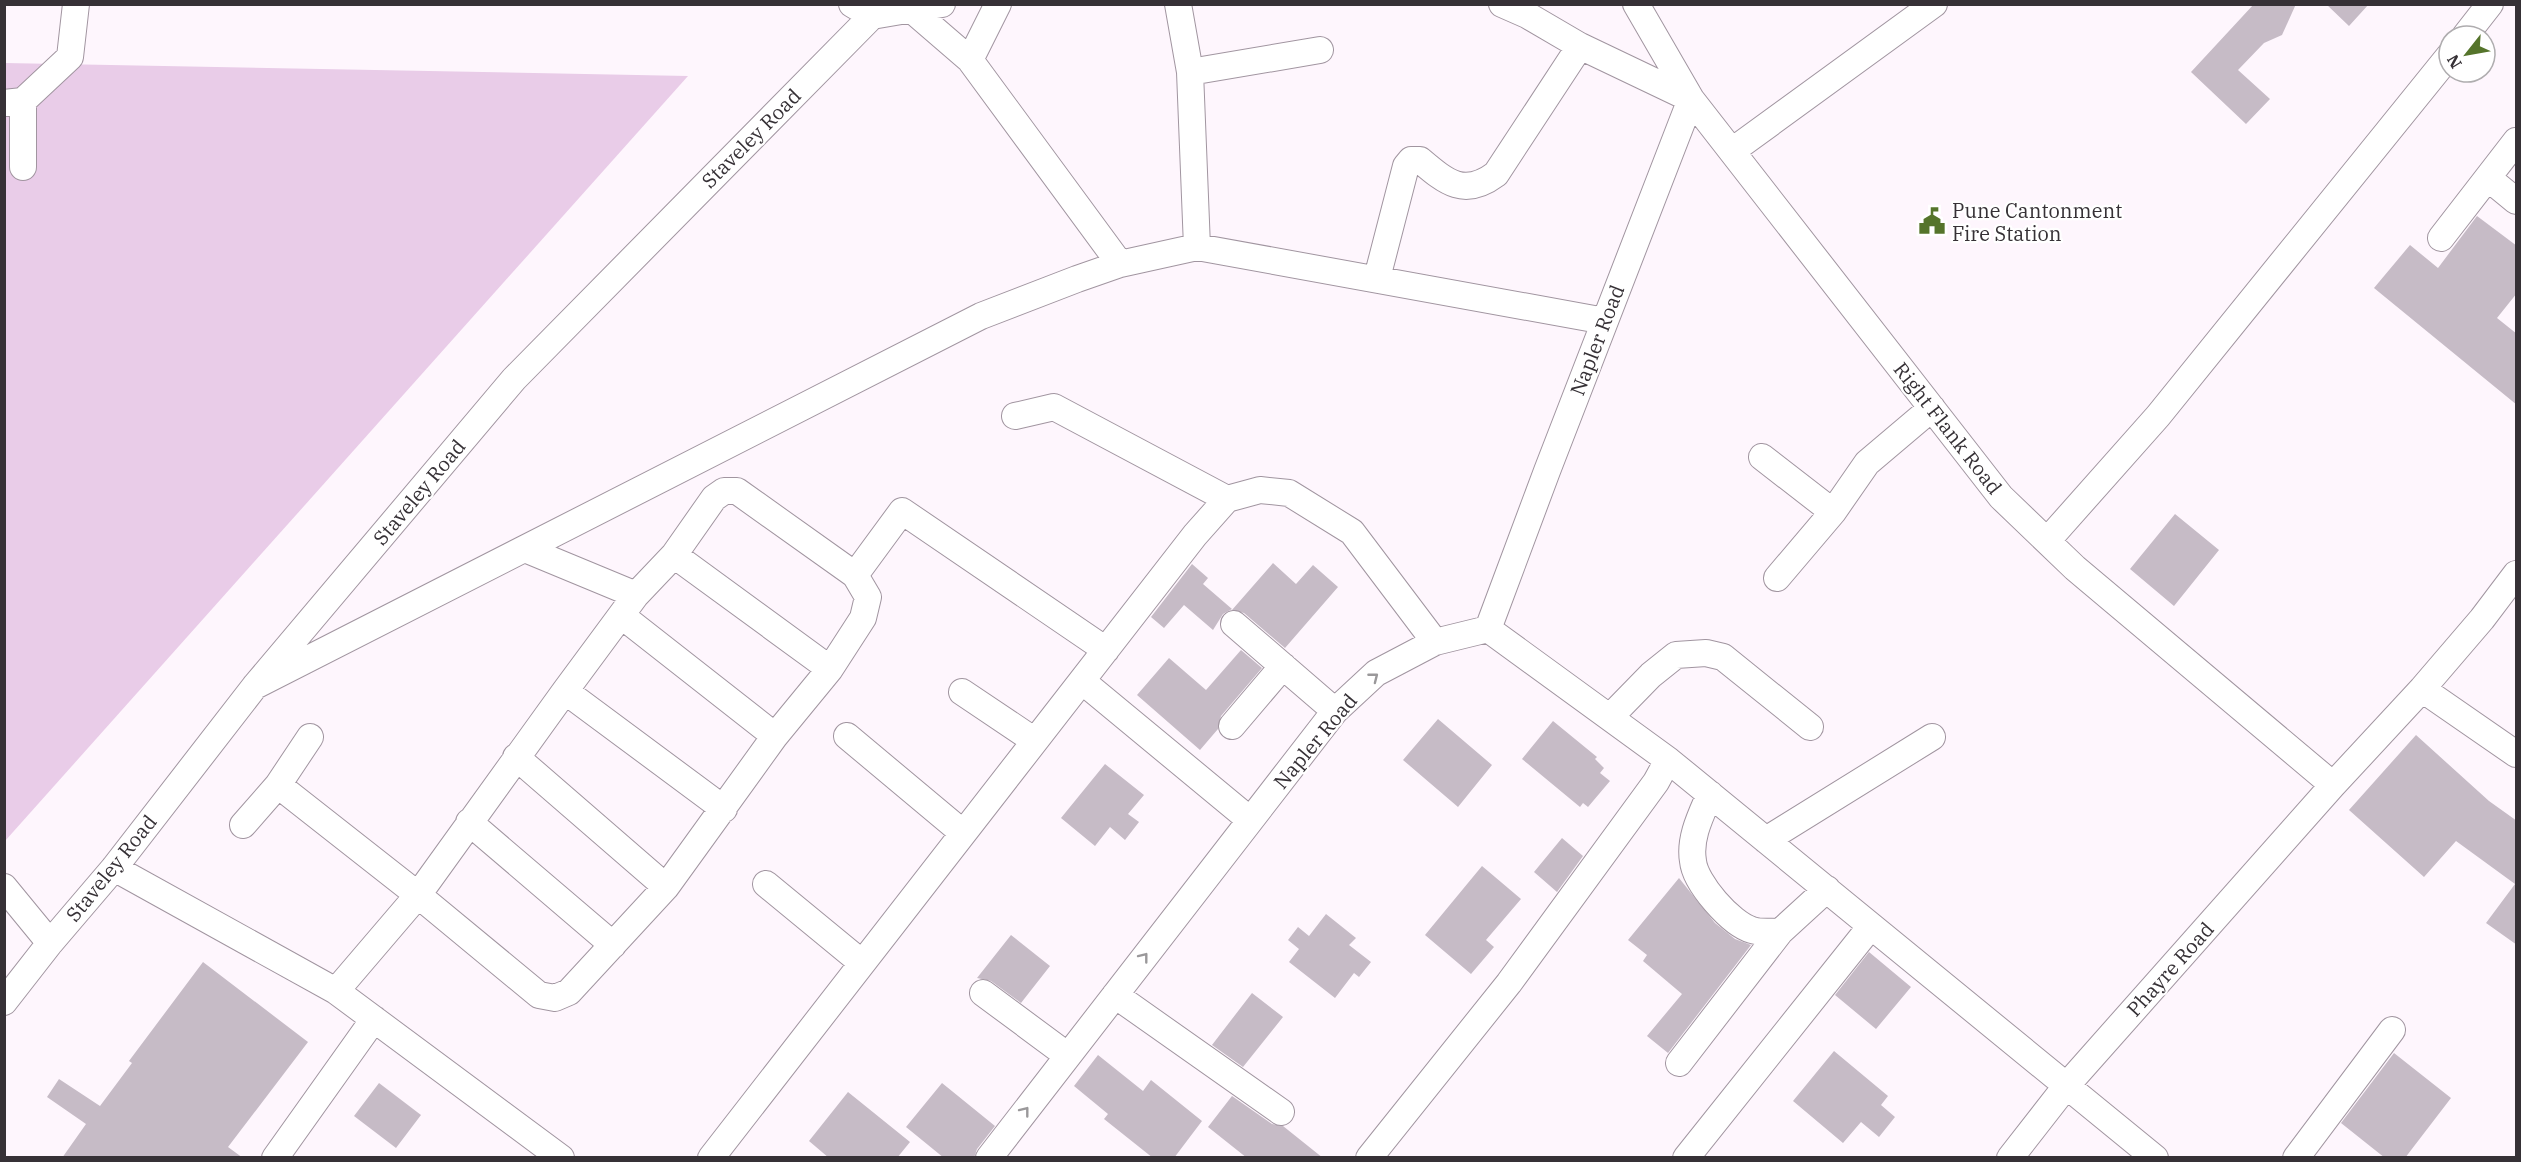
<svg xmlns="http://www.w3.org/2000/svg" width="2521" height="1162" font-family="'IBM Plex Serif',serif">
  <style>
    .green { fill: #e9cce8 }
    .building { fill: #c6bbc6 }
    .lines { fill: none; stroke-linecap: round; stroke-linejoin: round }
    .minor-casing { stroke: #a195a0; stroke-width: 28 }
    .minor { stroke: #fff; stroke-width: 26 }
    .oneway { stroke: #9a989a }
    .labels { text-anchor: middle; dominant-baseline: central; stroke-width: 4.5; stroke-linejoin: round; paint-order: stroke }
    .street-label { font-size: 20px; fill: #363136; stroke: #fff }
    .poi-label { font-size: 20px; fill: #363136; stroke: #fff; text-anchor: start }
  </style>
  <rect width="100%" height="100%" fill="#fef6fd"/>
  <!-- green -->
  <path class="green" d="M5,63L688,76L5,841Z"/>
  <!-- building -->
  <path class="building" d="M2254,4H2296L2282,35L2264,43L2238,70L2270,99L2246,124L2191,72Z
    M2326,4H2369L2349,26Z
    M2477,216L2517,246V293L2497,318L2517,334V405L2374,288L2410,245L2438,268Z
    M2175,514L2219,550L2174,606L2130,569Z
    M1273,563L1296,584L1313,565L1338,587L1285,648L1244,613L1232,610Z
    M1192,564L1208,578L1203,584L1232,609L1223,614L1213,630L1184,605L1164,628L1151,617Z
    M1241,650L1262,668L1221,716L1218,729L1200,750L1137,695L1169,658L1206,690Z
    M1438,719L1492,765L1458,807L1403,760Z
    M1553,721L1597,757L1595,759L1604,768L1600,773L1610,781L1588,807L1583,803L1580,807L1522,759Z
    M2416,735L2489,801L2517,821V945L2486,923L2515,884L2456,841L2424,877L2349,810Z
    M1105,764L1144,795L1128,814L1139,822L1125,840L1110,827L1095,846L1061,818Z
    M1562,838L1583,856L1557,892L1534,872Z
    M1482,866L1521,899L1486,940L1494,947L1471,974L1425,935Z
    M1679,878L1715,923L1735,939L1751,945L1668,1053L1647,1036L1682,994L1643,961L1647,955L1628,940Z
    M1326,914L1356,938L1349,945L1371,962L1359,977L1354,973L1335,998L1289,962L1299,949L1288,940L1298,927L1309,936Z
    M1011,935L1050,966L1021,1003L991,981L977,978Z
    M1869,952L1911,987L1876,1029L1835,995Z
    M203,962L308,1042L228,1147L243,1158H62L86,1124L47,1097L59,1079L100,1106L132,1063L129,1061Z
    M1252,993L1283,1017L1243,1067L1212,1045Z
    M1834,1051L1888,1096L1881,1105L1895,1117L1879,1137L1861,1122L1843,1143L1793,1101Z
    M2394,1053L2451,1098L2405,1158H2385L2341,1123Z
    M1098,1055L1143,1091L1151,1080L1202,1121L1174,1158H1153L1104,1119L1108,1114L1074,1086Z
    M379,1083L421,1115L396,1148L354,1116Z
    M942,1083L995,1126L977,1149L974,1158H944L906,1127Z
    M848,1092L910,1142L897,1158H829L809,1141Z
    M1232,1096L1272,1124L1283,1126L1323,1158H1247L1208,1127Z"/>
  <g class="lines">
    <defs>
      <path id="minor" d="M852,4L872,16L942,4
        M1178,4L1190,72L1197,247
        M1502,4L1527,15L1580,46
        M1636,4L1691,99L2001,497L2075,568L2333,785
        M912,10L970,60L1120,264
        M2465,36L2490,4
        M970,60L998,4
        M1190,72L1320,50
        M4,103L23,101L70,57L76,4
        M1732,151L1934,4
        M23,167V101
        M2488,178L2516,201
        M2441,238L2516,141
        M1377,278L1406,166L1411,160H1420C1446,182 1464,198 1496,174L1580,46L1691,99L1547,471L1488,629
        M1015,416L1054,407L1227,499
        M1762,457L1833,512
        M2047,541L2158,416L2449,56
        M525,549L636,595
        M674,555L830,669
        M855,575L902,511L1106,650
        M1777,578L1833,512L1867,463L1932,408
        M622,616L775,736
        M1234,624L1335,711
        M1488,629L1668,760L2155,1158
        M1082,681L1250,820
        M255,686L981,316L1077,279L1120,264L1197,247L1605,321
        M2422,689L2516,754
        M565,691L724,809
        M962,692L1035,741
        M1610,717L1651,675L1676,655L1706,653L1723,657L1810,727
        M1232,726L1283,666
        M847,736L963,833
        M516,757L666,887
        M278,785L418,895L539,995L555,998L569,992L666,887L775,736L830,669L863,618L868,597L855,575L737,491H724L714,498L674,555L636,595L565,691L418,895L336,991
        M1710,794C1701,815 1689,838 1693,861C1695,883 1731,924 1752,930C1760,933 1771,931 1780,932
        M469,822L613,945
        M243,825L278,785L310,737
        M1766,840L1932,737
        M114,868L336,991L561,1158
        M766,884L862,963
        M4,887L50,943
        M983,993L1068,1056
        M1115,995L1281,1112
        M4,1002L50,943L114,868L255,686L514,379L872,16
        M1679,1063L1780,932L1827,889
        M275,1158L374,1019
        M711,1158L1195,535L1227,499L1260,490L1289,493L1352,532L1435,642
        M989,1158L1335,711L1376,673L1435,642L1488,629
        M1369,1158L1509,983L1656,782L1668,760
        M1686,1158L1871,926
        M2010,1158L2067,1085L2333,785L2422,689L2482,619L2516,574
        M2296,1158L2392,1030"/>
    </defs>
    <!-- minor casing -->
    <use href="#minor" class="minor-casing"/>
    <!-- minor -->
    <use href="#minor" class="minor"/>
  </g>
  <!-- one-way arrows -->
  <defs><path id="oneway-chevron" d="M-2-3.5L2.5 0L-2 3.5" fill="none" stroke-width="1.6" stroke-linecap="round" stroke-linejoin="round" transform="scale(1.5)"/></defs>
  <g class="oneway">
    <use href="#oneway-chevron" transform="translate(1374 677) rotate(-38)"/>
    <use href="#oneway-chevron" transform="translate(1144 957) rotate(-52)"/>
    <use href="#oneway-chevron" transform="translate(1025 1111) rotate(-52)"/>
  </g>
  <!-- icons -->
  <defs>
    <symbol id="civic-bare" viewBox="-9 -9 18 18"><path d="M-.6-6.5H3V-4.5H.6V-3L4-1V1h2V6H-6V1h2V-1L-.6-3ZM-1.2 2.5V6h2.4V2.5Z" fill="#55742b" stroke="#fff" stroke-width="2.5" paint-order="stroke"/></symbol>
  </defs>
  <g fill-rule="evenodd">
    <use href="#civic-bare" x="1913" y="202" width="38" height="38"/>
  </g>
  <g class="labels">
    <!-- street labels -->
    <g class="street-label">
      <text transform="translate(751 138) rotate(-45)">Staveley Road</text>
      <text transform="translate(1597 340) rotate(-69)">Napler Road</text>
      <text transform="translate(1948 428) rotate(52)">Right Flank Road</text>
      <text transform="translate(419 492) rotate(-50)">Staveley Road</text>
      <text transform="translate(1315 741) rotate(-50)">Napler Road</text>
      <text transform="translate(111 868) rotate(-51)">Staveley Road</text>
      <text transform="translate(2170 969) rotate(-48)">Phayre Road</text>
    </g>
    <!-- poi labels -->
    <g class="poi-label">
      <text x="1952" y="210">Pune Cantonment<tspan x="1952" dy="23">Fire Station</tspan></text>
    </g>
  </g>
  <!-- border -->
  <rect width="2521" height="1162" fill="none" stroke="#363136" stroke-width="12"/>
  <!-- north arrow -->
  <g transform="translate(2467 54) rotate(239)"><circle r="28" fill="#ffffff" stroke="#afadaf" stroke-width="1.5"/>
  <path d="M0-4.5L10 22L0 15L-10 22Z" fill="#55742b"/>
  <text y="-9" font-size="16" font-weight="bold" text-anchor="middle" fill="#363136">N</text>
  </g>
</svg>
